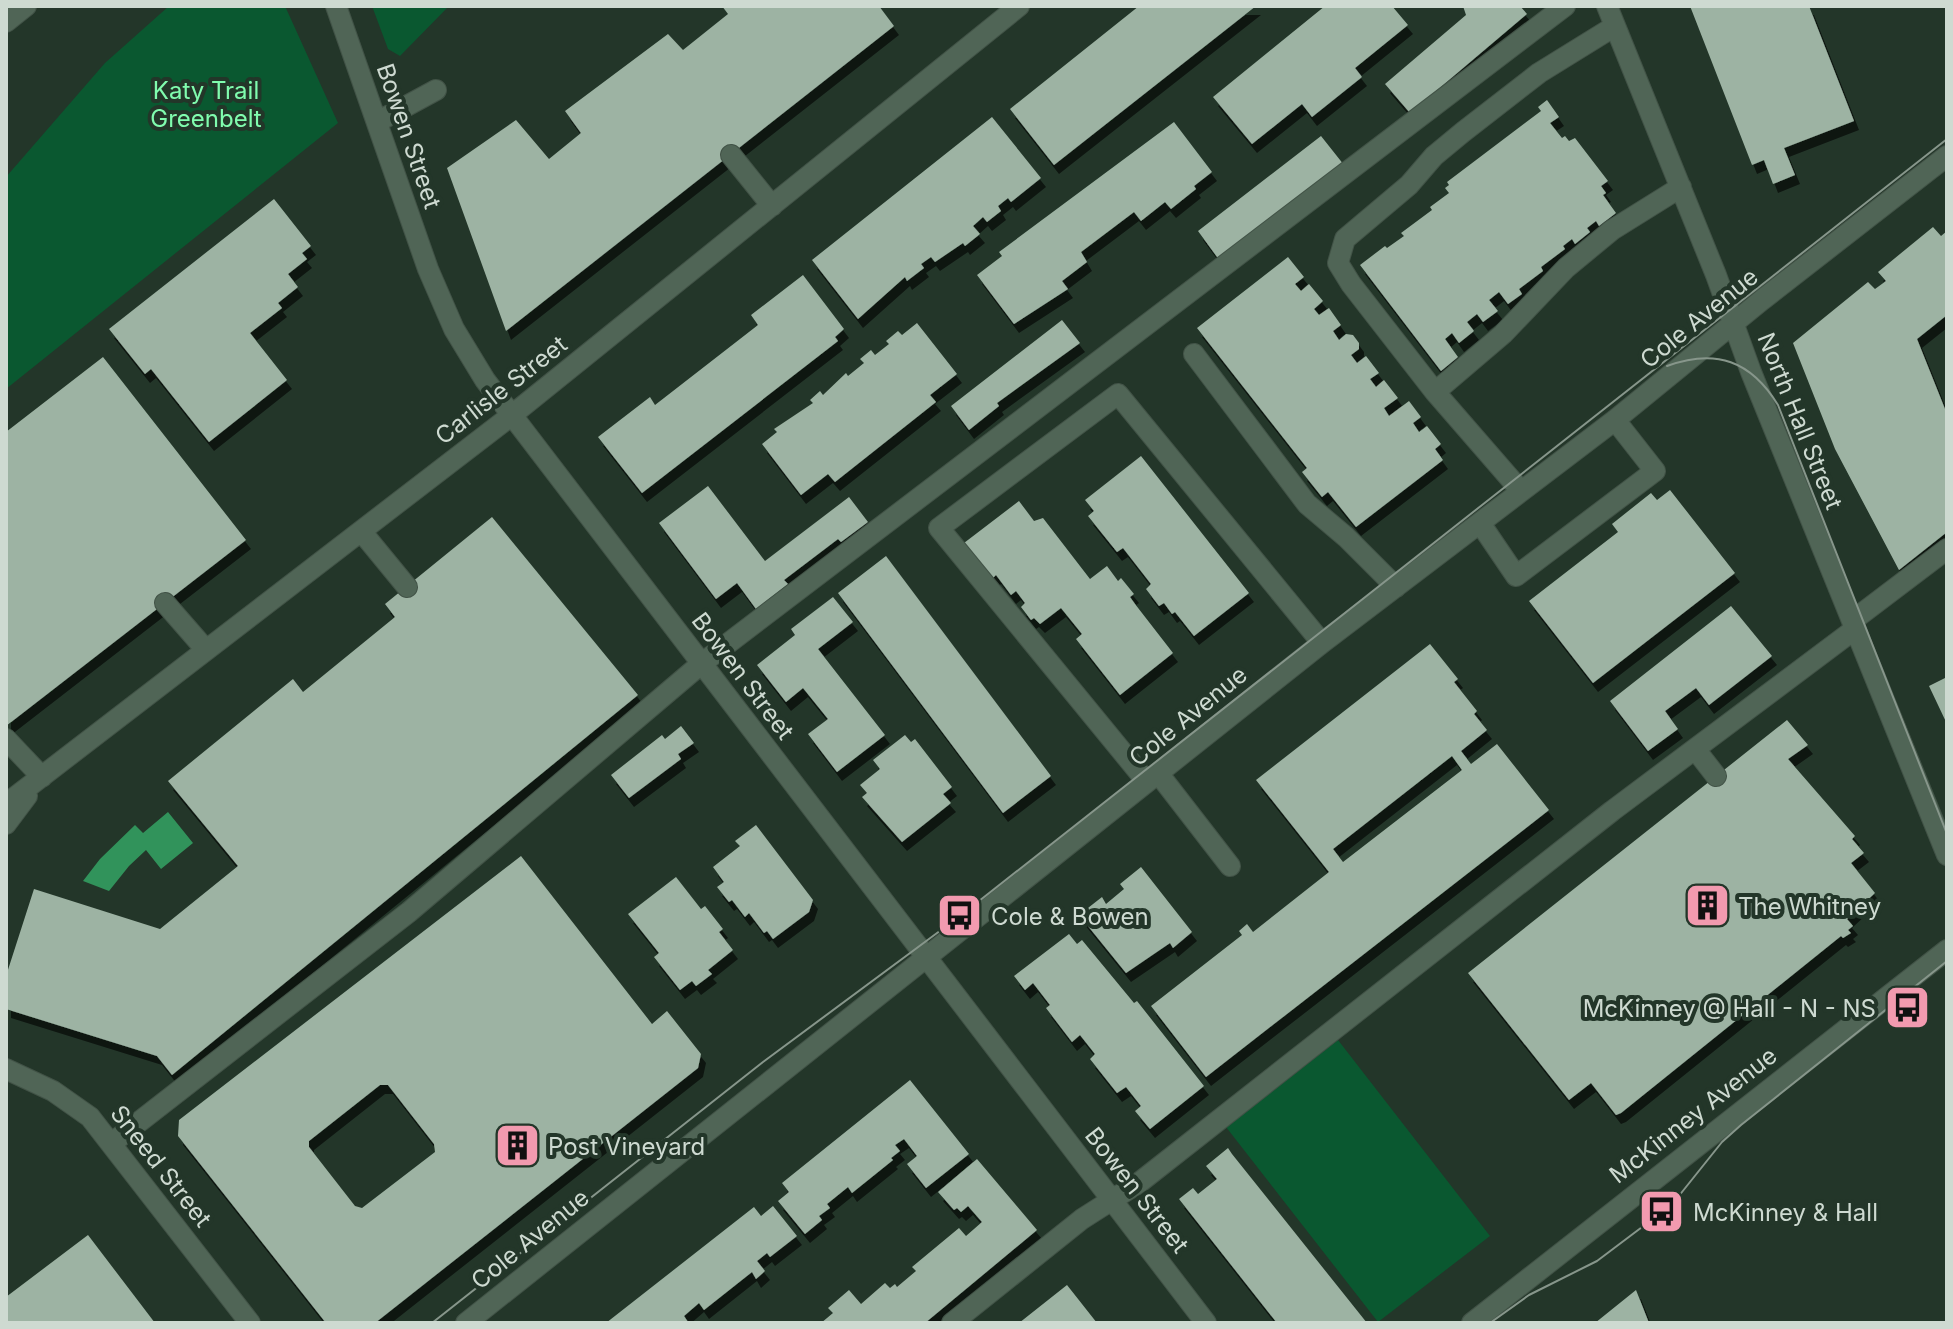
<svg xmlns="http://www.w3.org/2000/svg" width="1953" height="1329" font-family="Inter,sans-serif">
  <style>
    .green { fill: #0a5830 }
    .water { fill: #31935b }
    .building { fill: #9db3a3; fill-rule: evenodd; filter: url(#shadow) }
    .lines { fill: none; stroke-linecap: round; stroke-linejoin: round }
    .minor-casing { stroke: #425347; stroke-width: 22 }
    .minor { stroke: #506556; stroke-width: 20 }
    .tram { stroke: #87968b; stroke-width: 2 }
    .labels { text-anchor: middle; dominant-baseline: central; stroke-width: 8; stroke-linejoin: round; paint-order: stroke }
    .park-label { font-size: 24px; fill: #80fcae; stroke: #233629 }
    .street-label { font-size: 24px; fill: #cedad1; stroke: #233629 }
    .poi-label { font-size: 24px; fill: #cedad1; stroke: #233629; text-anchor: start }
  </style>
  <defs>
    <filter id="shadow"><feDropShadow dx="5" dy="9" stdDeviation="0" flood-color="#0009"/></filter>
  </defs>
  <rect width="100%" height="100%" fill="#233629"/>
  <!-- green -->
  <path class="green" d="M169,6H285L338,123L6,389V177L105,63Z
    M372,6H449L400,56L388,49Z
    M1338,1040L1490,1236L1378,1322L1226,1127Z"/>
  <!-- water -->
  <path class="water" d="M168,812L193,843L161,869L146,850L129,866L109,891L83,881L100,859L135,825L143,833Z"/>
  <!-- building -->
  <path class="building" d="M722,6H879L894,26L506,331L447,168L516,120L549,159L581,133L565,111L668,34L683,50L728,14Z
    M1139,6H1256L1054,165L1010,109Z
    M1325,6H1392L1408,25L1355,68L1362,77L1312,117L1302,104L1252,144L1213,97Z
    M1463,6H1520L1527,14L1410,113L1385,84L1466,15Z
    M1690,6H1809L1854,121L1784,148L1795,175L1773,184L1764,160L1752,165Z
    M1547,100L1559,117L1550,123L1562,138L1565,136L1569,141L1575,138L1608,181L1601,186L1606,193L1603,195L1616,213L1599,226L1596,221L1587,228L1590,232L1575,244L1572,239L1563,246L1565,249L1541,267L1543,271L1519,289L1522,294L1508,304L1499,292L1489,300L1498,311L1483,322L1477,314L1467,322L1474,331L1459,343L1452,333L1445,339L1458,357L1441,371L1360,265L1385,246L1387,248L1404,236L1401,233L1432,210L1430,207L1449,193L1445,188L1449,185L1447,182L1541,111L1538,107Z
    M992,117L1041,178L1011,202L1008,198L998,206L1001,211L987,222L983,217L973,226L980,234L965,246L963,243L935,262L931,257L921,264L924,268L907,281L905,277L858,319L812,260Z
    M1174,122L1212,172L1194,186L1196,189L1171,209L1165,202L1141,221L1134,212L1081,252L1087,262L1062,281L1068,289L1014,324L977,275L1002,256L999,252Z
    M1321,136L1344,165L1220,261L1198,231Z
    M274,199L311,246L302,253L307,259L288,274L298,287L278,303L282,308L250,333L287,380L209,442L151,369L145,374L109,329Z
    M1933,227L1941,236L1947,231V315L1917,339L1947,414V532L1899,570L1835,449L1793,343L1868,282L1875,289L1886,281L1878,272Z
    M1288,257L1304,277L1295,284L1301,291L1309,284L1323,301L1314,309L1319,315L1329,308L1341,325L1333,331L1339,340L1346,334L1353,335L1359,343V349L1351,355L1357,363L1366,356L1379,373L1370,379L1376,387L1384,380L1398,398L1384,408L1389,416L1409,401L1421,417L1413,423L1419,432L1427,426L1441,444L1435,449L1443,460L1356,527L1328,492L1322,497L1302,472L1307,468L1197,328Z
    M803,275L844,329L835,337L838,341L642,493L598,437L650,397L655,405L758,325L751,315Z
    M1062,320L1080,343L997,403L999,406L969,430L951,406Z
    M917,323L957,374L930,395L936,402L835,482L828,474L801,495L762,444L777,432L774,429L813,403L810,400L820,391L823,395L846,373L848,376L864,363L860,359L871,350L875,355L889,344L886,341L898,331L902,335Z
    M103,357L246,540L6,726V432Z
    M1141,456L1249,593L1194,636L1175,612L1172,614L1164,603L1159,606L1146,589L1151,584L1123,548L1117,552L1088,516L1094,511L1085,500Z
    M708,486L765,561L849,497L868,522L841,542L838,539L784,580L788,584L756,609L737,583L716,599L659,523Z
    M1670,490L1735,573L1593,683L1529,601L1618,532L1612,524L1651,493L1657,500Z
    M1019,501L1034,521L1043,518L1090,579L1107,566L1118,581L1121,578L1134,594L1130,597L1135,604L1173,653L1120,695L1076,639L1082,634L1061,608L1040,624L1034,618L1031,620L1021,607L1025,603L1016,591L1011,595L996,575L992,579L964,543Z
    M492,517L638,695L172,1075L157,1056L6,1009V976L34,889L160,929L238,866L168,781L293,679L303,692L395,617L385,604Z
    M886,556L1051,776L1003,813L838,593Z
    M833,597L853,622L818,649L885,735L837,772L808,734L828,719L803,688L786,702L757,665L795,635L791,629Z
    M1731,606L1772,656L1709,705L1696,688L1665,711L1678,729L1648,751L1610,701Z
    M1430,644L1458,679L1454,682L1477,711L1474,714L1487,730L1461,751L1471,764L1497,744L1549,810L1206,1077L1151,1006L1242,935L1239,931L1247,924L1253,932L1329,872L1256,780ZM1452,756L1462,770L1343,862L1333,849Z
    M1947,677V724L1929,686Z
    M1787,720L1808,745L1788,759L1855,836L1852,839L1864,853L1851,863L1875,893L1847,919L1853,926L1848,930L1851,933L1843,938L1841,936L1621,1113L1616,1115L1591,1083L1569,1100L1468,973Z
    M681,726L694,743L678,754L681,759L629,798L611,775L662,735L665,739Z
    M905,735L911,742L915,739L952,787L943,794L951,803L902,842L862,797L867,793L860,785L880,769L873,760Z
    M756,825L813,900L809,912L773,939L767,931L764,933L749,913L745,917L732,900L729,902L717,887L724,882L713,867L740,846L735,841Z
    M521,856L652,1024L667,1011L701,1054L698,1068L375,1323H326L178,1136L179,1120ZM380,1085H388L434,1144L435,1152L362,1208L355,1206L309,1147V1141Z
    M1141,867L1192,932L1173,948L1170,943L1126,973L1079,915L1102,897L1106,904L1124,889L1120,884Z
    M676,877L701,909L705,906L723,929L719,932L733,950L708,970L712,974L696,986L692,981L680,990L654,957L659,953L628,914Z
    M1069,934L1077,944L1082,940L1134,1003L1137,1001L1204,1086L1150,1129L1135,1111L1141,1106L1126,1087L1117,1093L1090,1059L1095,1054L1080,1035L1072,1042L1046,1008L1050,1005L1033,983L1025,990L1014,976Z
    M910,1080L969,1154L926,1188L907,1164L917,1156L904,1139L895,1145L900,1151L891,1158L893,1160L852,1193L848,1187L827,1204L830,1208L819,1216L822,1220L805,1234L778,1201L789,1192L782,1183Z
    M1228,1148L1232,1154L1367,1323H1277L1179,1199L1193,1188L1198,1194L1217,1179L1206,1166Z
    M977,1159L1037,1230L925,1323H821L833,1313L828,1308L849,1290L861,1304L885,1283L890,1288L895,1284L897,1287L916,1271L912,1267L959,1228L966,1236L982,1222L968,1206L961,1212L957,1208L954,1210L938,1192Z
    M773,1206L797,1236L770,1257L767,1253L757,1261L765,1271L756,1279L752,1272L704,1310L699,1303L684,1316L688,1322L686,1323H606L754,1207L761,1216Z
    M88,1235L155,1323H6V1297Z
    M1067,1285L1097,1323H1019Z
    M1636,1290L1649,1323H1595Z"/>
  <g class="lines">
    <defs>
      <path id="minor" d="M336,6L428,269L454,329L485,380L1206,1323
        M1607,6L1716,275L1751,372L1947,855
        M6,22L26,6
        M377,122L436,90
        M731,155L772,206
        M1194,354L1307,504L1346,537L1396,587
        M1435,392L1503,334L1566,268L1612,230L1681,187
        M1521,491L1435,392L1351,284L1338,263L1345,239L1409,185L1434,156L1463,132L1539,73L1615,26
        M1480,523L1516,576L1655,471L1615,420
        M361,531L407,587
        M165,603L206,650
        M1852,621L1947,549
        M6,739L42,777
        M1695,749L1716,776
        M1158,773L1230,866
        M1147,782L939,528L1118,394L1322,643
        M6,804L512,415L1019,6
        M6,824L27,796
        M6,1069L53,1091L90,1117L250,1323
        M112,1143L409,912L701,664L1565,6
        M466,1323L1322,643L1615,420L1762,300L1947,156
        M952,1323L1082,1219L1140,1182L1612,811L1855,629
        M1472,1323L1947,950"/>
    </defs>
    <!-- minor casing -->
    <use href="#minor" class="minor-casing"/>
    <!-- minor -->
    <use href="#minor" class="minor"/>
    <!-- tram -->
    <path class="tram" d="M1667,366C1716,348 1751,361 1778,405L1947,834
      M432,1323L763,1062L960,916L1947,139
      M1490,1323L1529,1295L1597,1261L1662,1212L1674,1202L1722,1142L1741,1125L1947,961"/>
  </g>
  <!-- icons -->
  <defs>
    <symbol id="building-square" viewBox="-11 -11 22 22"><rect x="-9" y="-9" width="18" height="18" rx="4" fill="#f29aaf" stroke="#233629"/><path d="M-4-6H4V6H1V3H-1V6H-4ZM-2.5-4.3h1.7v1.8h-1.7ZM.8-4.3h1.7v1.8H.8ZM-2.5-1h1.7V.8h-1.7ZM.8-1h1.7V.8H.8Z" fill="#111"/></symbol>
    <symbol id="bus-square" viewBox="-11 -11 22 22"><rect x="-9" y="-9" width="18" height="18" rx="4" fill="#f29aaf" stroke="#233629"/><path d="M-5-6H5V4H4V6H2V4H-2V6H-4V4H-5ZM-3.5-4V0h7V-4ZM-3.5 1.2v1.5H-2V1.2ZM2 1.2v1.5H3.5V1.2Z" fill="#111"/></symbol>
  </defs>
  <g fill-rule="evenodd">
    <use href="#building-square" x="1682" y="880" width="51" height="51"/>
    <use href="#bus-square" x="934" y="890" width="51" height="51"/>
    <use href="#bus-square" x="1882" y="982" width="51" height="51"/>
    <use href="#building-square" x="492" y="1120" width="51" height="51"/>
    <use href="#bus-square" x="1636" y="1186" width="51" height="51"/>
  </g>
  <g class="labels">
    <!-- park labels -->
    <g class="park-label">
      <text x="206" y="90">Katy Trail<tspan x="206" dy="28">Greenbelt</tspan></text>
    </g>
    <!-- street labels -->
    <g class="street-label">
      <text transform="translate(409 136) rotate(71)">Bowen Street</text>
      <text transform="translate(1699 318) rotate(-39)">Cole Avenue</text>
      <text transform="translate(501 390) rotate(-38)">Carlisle Street</text>
      <text transform="translate(1800 421) rotate(68)">North Hall Street</text>
      <text transform="translate(743 676) rotate(53)">Bowen Street</text>
      <text transform="translate(1188 716) rotate(-39)">Cole Avenue</text>
      <text transform="translate(1693 1115) rotate(-38)">McKinney Avenue</text>
      <text transform="translate(161 1166) rotate(52)">Sneed Street</text>
      <text transform="translate(1137 1190) rotate(52)">Bowen Street</text>
      <text transform="translate(530 1239) rotate(-39)">Cole Avenue</text>
    </g>
    <!-- poi labels -->
    <g class="poi-label">
      <text x="1738" y="906">The Whitney</text>
      <text x="991" y="916">Cole &amp; Bowen</text>
      <text x="1876" y="1008" text-anchor="end">McKinney @ Hall - N - NS</text>
      <text x="548" y="1146">Post Vineyard</text>
      <text x="1693" y="1212">McKinney &amp; Hall</text>
    </g>
  </g>
  <!-- border -->
  <rect width="1953" height="1329" fill="none" stroke="#cedad1" stroke-width="16"/>
</svg>
